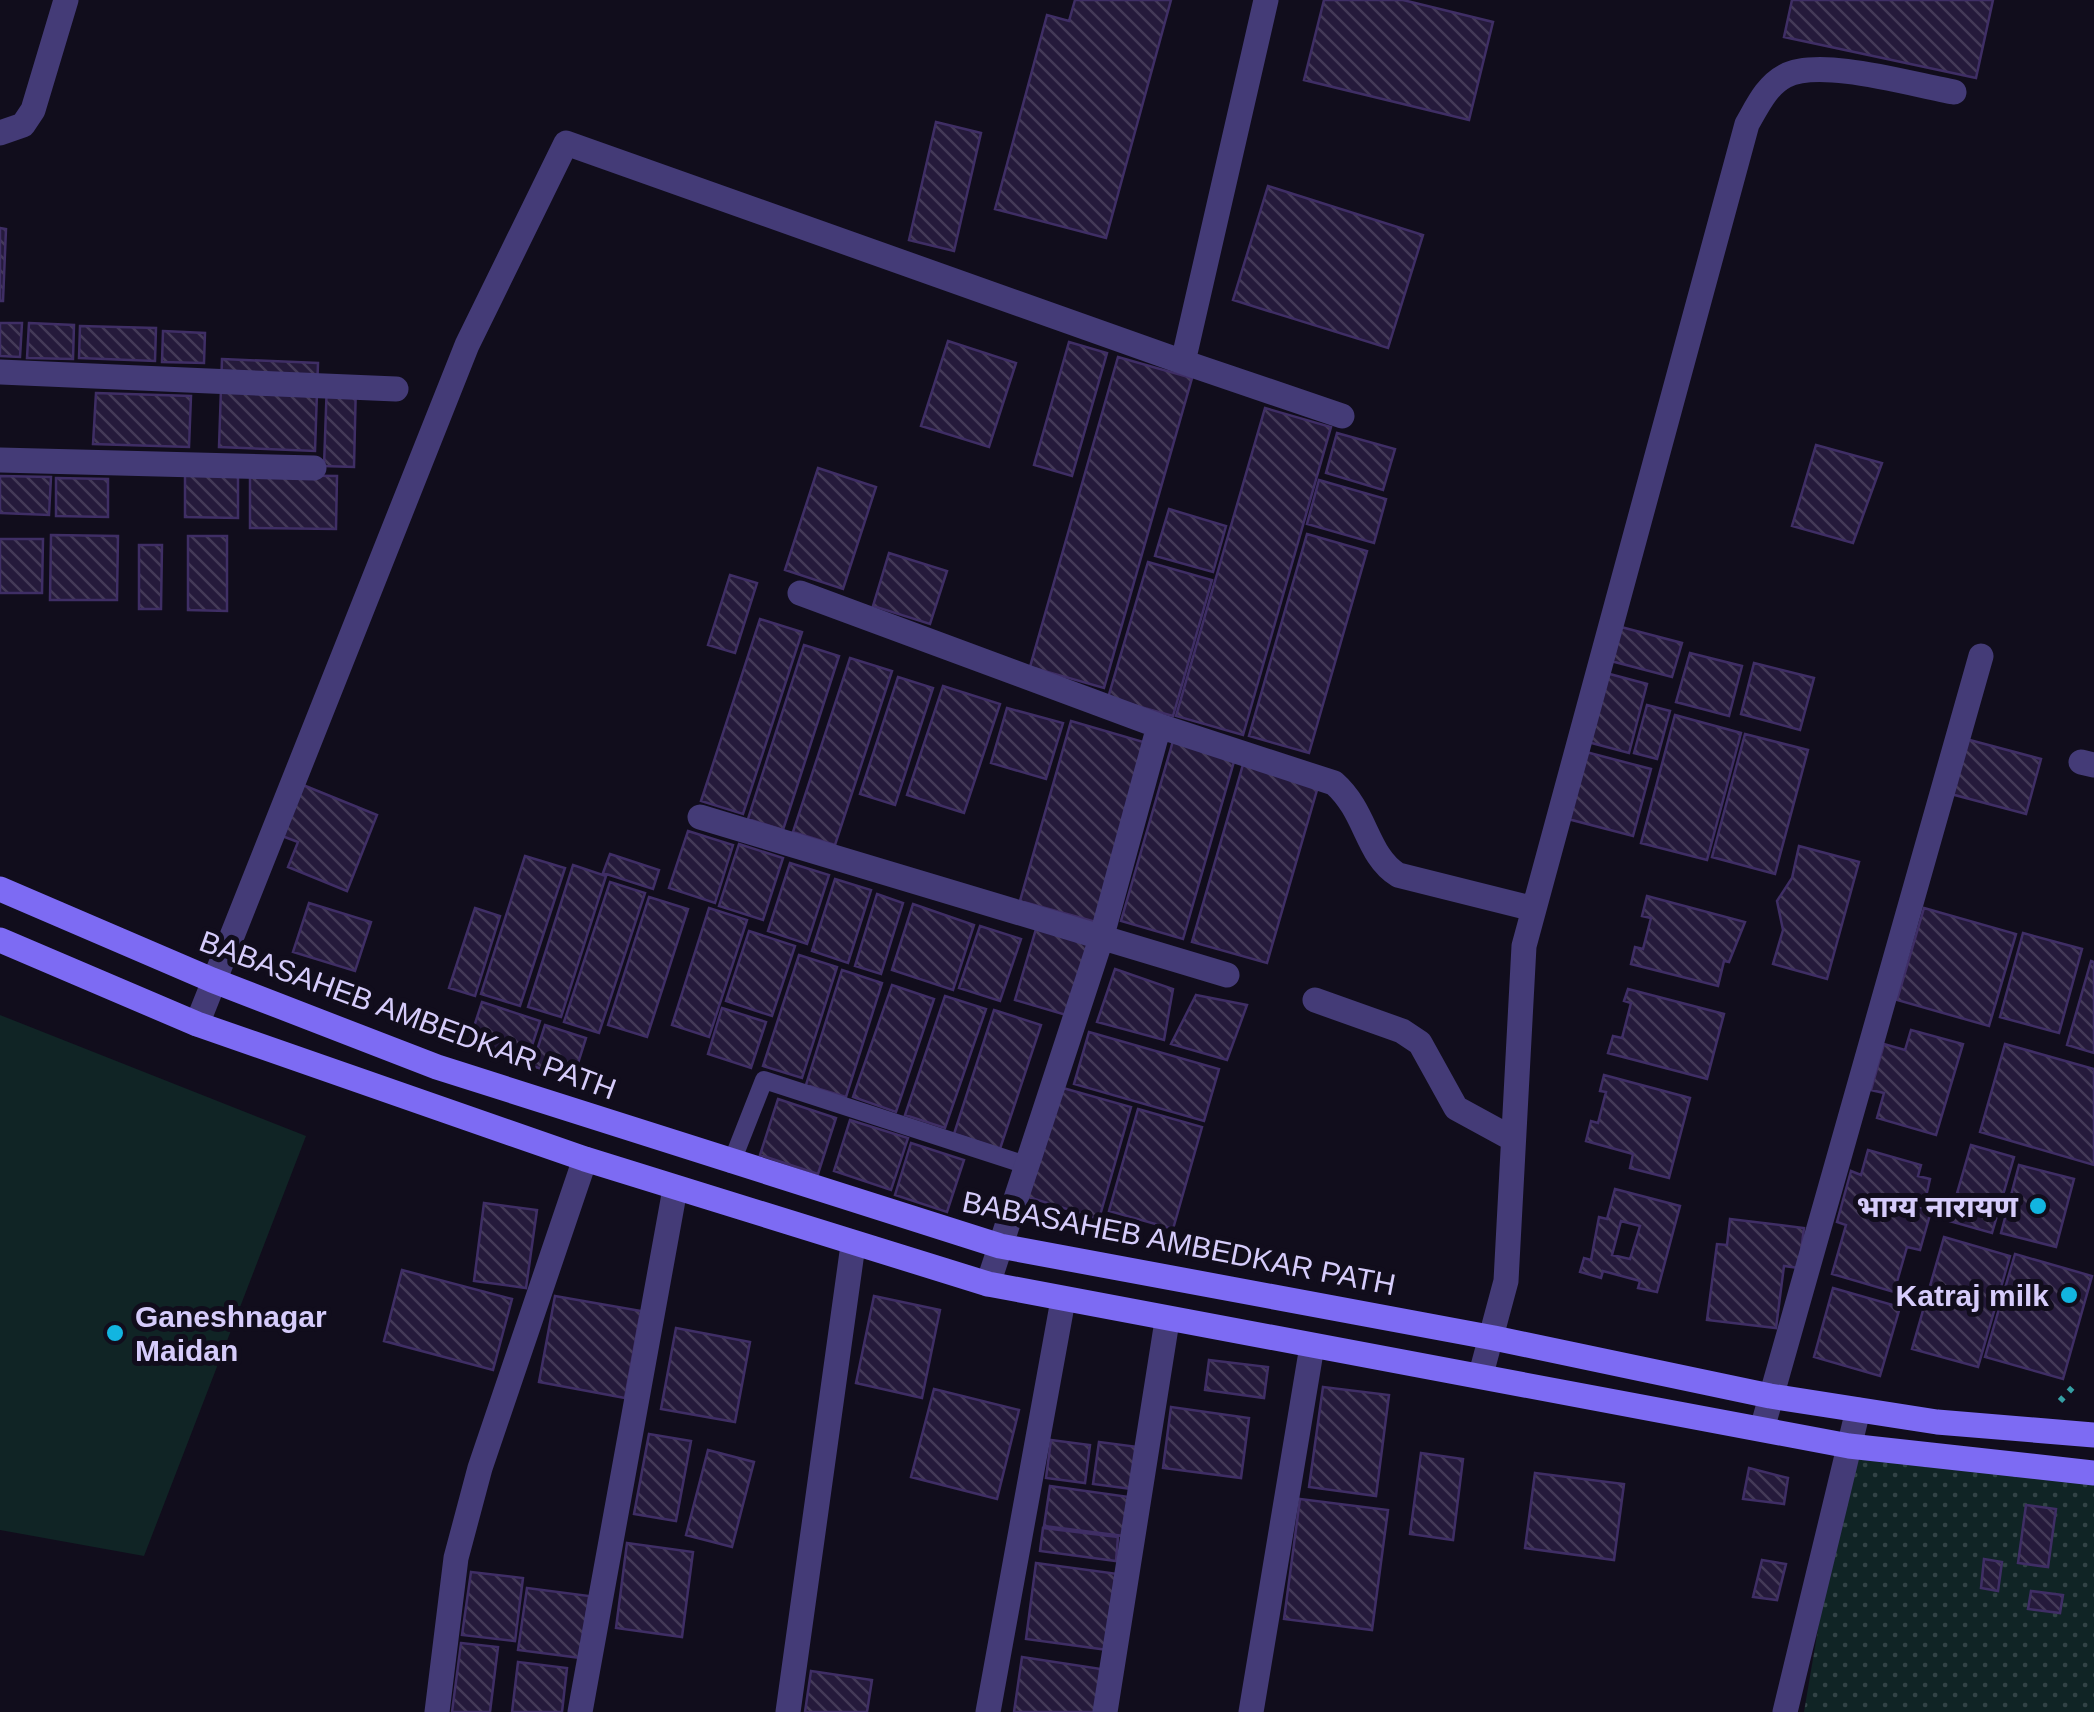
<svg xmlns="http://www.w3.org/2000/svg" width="2094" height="1712" font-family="Arial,'Noto Sans Devanagari',sans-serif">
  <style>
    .green { fill: url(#green-dots) }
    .pitch { fill: #102425 }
    .building { fill: url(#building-back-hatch); stroke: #3f2e65; stroke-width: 2.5; fill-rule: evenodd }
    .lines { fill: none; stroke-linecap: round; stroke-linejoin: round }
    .path { stroke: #369fa4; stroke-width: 6; stroke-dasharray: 5 8; stroke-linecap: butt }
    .lane { stroke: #443b77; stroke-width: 18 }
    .street { stroke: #443b77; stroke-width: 25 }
    .secondary { stroke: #7d6bf3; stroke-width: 25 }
    .poi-dot { fill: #12b5e0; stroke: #110d1c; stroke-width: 4 }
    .labels { text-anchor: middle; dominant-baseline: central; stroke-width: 10; stroke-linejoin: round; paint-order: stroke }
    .street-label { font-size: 30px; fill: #d6ccfb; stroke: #110d1c }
    .poi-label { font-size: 30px; font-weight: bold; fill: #d6ccfb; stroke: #110d1c; text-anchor: end }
  </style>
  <defs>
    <pattern id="green-dots" width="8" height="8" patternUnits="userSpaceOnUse" patternTransform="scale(2.5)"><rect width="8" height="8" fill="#102425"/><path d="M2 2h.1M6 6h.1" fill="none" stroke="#324346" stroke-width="1.8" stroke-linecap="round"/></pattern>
    <pattern id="building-back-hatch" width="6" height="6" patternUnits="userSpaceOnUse" patternTransform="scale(2.5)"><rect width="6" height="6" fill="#251a3b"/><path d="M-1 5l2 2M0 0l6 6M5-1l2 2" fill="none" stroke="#443a58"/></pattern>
  </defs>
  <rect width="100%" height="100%" fill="#110d1c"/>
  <!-- green -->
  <path class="green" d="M1849,1446L2094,1472V1712H1804Z"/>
  <!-- pitch -->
  <path class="pitch" d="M0,1015L306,1136L144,1556L0,1530Z"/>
  <!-- building -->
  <path class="building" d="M1075,0H1171L1106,238L995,209L1047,15L1069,21Z
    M1324,0H1403L1493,22L1469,120L1304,80Z
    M1792,0H1993L1976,78L1784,37Z
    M936,122L981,133L954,251L909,240Z
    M1268,186L1423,235L1388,348L1233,300Z
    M0,228L6,229L3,301H0Z
    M0,323H22L20,357L0,356Z
    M29,323L74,325L73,359L27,358Z
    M80,326L156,328L155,361L79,358Z
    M163,331L205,333L204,363L162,362Z
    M948,341L1016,363L989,447L921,426Z
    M1069,342L1107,353L1072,476L1034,465Z
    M1118,357L1192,378L1104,688L1030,667Z
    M222,359L318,363L315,451L219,447Z
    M327,381L356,382L354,467L324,466Z
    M96,393L191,396L189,447L93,444Z
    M1265,408L1331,427L1243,735L1176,716Z
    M1337,433L1395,449L1383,490L1326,473Z
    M1816,445L1882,463L1853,543L1792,526Z
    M818,468L876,487L843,589L785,570Z
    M185,472L238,473V518L185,517Z
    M250,475L337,476L336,529L250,528Z
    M0,476L51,477L49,515L0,513Z
    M56,478L108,479V517L56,516Z
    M1319,480L1386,499L1374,543L1307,524Z
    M1169,509L1226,526L1213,572L1155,556Z
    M1307,534L1367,551L1309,753L1249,736Z
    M51,535L118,536L117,600H50Z
    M188,536H227V611L188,610Z
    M0,539H43L42,593H0Z
    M139,545H162L161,609H139Z
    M889,553L947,571L930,624L873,606Z
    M1148,562L1212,580L1173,716L1108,698Z
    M730,575L757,583L735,653L708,645Z
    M760,619L802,632L743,814L701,801Z
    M1621,627L1682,643L1672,677L1611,661Z
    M804,645L839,656L783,830L748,819Z
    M1690,653L1742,666L1729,716L1676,702Z
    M850,658L892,671L835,845L793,832Z
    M1754,663L1814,678L1800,730L1741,714Z
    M1606,673L1647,684L1629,753L1588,742Z
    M898,677L933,688L895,805L860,794Z
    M943,686L1000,704L964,813L907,795Z
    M1647,705L1670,711L1657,759L1634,753Z
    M1007,708L1063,723L1046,779L991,763Z
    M1675,715L1741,733L1707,860L1641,843Z
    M1071,721L1147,743L1096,922L1020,901Z
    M1745,734L1808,750L1775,874L1712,857Z
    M1966,739L2041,759L2026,814L1951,794Z
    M1173,741L1235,758L1183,939L1121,921Z
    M1586,752L1651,769L1633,836L1568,819Z
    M1244,761L1319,783L1267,963L1192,942Z
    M303,785L377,815L347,891L288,867L298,842L282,836Z
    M688,831L733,845L715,903L669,888Z
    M739,844L783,858L763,920L719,906Z
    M1799,846L1859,862L1827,979L1773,964L1783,930L1777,901L1792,878Z
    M610,854L659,870L653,889L603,873Z
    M525,856L565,868L520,1006L481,994Z
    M790,863L829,875L807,944L768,931Z
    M573,865L606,876L561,1017L528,1007Z
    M835,879L871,890L848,963L812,951Z
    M610,882L645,893L599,1033L564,1022Z
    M877,894L903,903L881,974L855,966Z
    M1647,896L1745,922L1729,962L1724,961L1718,986L1631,964L1635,947L1643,949L1651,918L1642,916Z
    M649,897L688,909L647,1037L608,1025Z
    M309,903L371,922L355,971L293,952Z
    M913,904L974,925L953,990L892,970Z
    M475,908L500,916L475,996L449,988Z
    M709,908L747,920L709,1037L672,1025Z
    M1924,908L2016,934L1989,1026L1897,1000Z
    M980,926L1021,939L1000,1001L959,988Z
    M1036,929L1094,945L1073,1017L1015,1000Z
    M749,931L795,946L772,1016L726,1001Z
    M2023,933L2082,949L2059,1033L2000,1017Z
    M799,955L837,967L802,1078L763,1066Z
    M2091,961L2094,962V1053L2067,1045Z
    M1115,969L1173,989L1164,1040L1097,1022Z
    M842,970L882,983L846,1097L806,1085Z
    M892,985L934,999L896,1112L853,1097Z
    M1628,989L1724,1014L1707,1079L1608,1053L1613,1036L1622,1038L1631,1003L1624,1001Z
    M1196,995L1247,1005L1227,1060L1171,1044Z
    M945,996L986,1009L945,1128L905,1115Z
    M482,1002L540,1021L527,1061L469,1042Z
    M722,1008L766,1022L751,1068L708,1054Z
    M994,1010L1041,1025L1000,1149L954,1134Z
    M545,1025L586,1038L573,1079L532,1066Z
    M1911,1030L1963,1044L1936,1135L1877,1118L1884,1093L1871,1090L1884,1044L1905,1050Z
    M1089,1032L1219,1069L1204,1121L1074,1084Z
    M2005,1044L2094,1069V1165L1980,1132Z
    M1604,1075L1690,1098L1669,1178L1630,1168L1633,1154L1586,1141L1591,1121L1598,1123L1606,1092L1600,1091Z
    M1063,1088L1131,1107L1099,1219L1028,1197Z
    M778,1099L836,1118L818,1174L760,1155Z
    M1138,1109L1202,1127L1173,1229L1109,1211Z
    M850,1120L908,1138L891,1190L834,1171Z
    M911,1143L964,1160L947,1212L895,1195Z
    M1971,1145L2014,1157L1992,1233L1949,1221Z
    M1868,1150L1921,1165L1918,1176L1930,1179L1925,1201L1920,1200L1918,1207L1931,1211L1920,1250L1907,1247L1894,1292L1832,1274L1846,1225L1837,1222L1851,1171L1861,1175Z
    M2019,1165L2074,1179L2056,1247L2001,1233Z
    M1615,1189L1680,1206L1657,1292L1638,1288L1640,1281L1603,1271L1601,1278L1580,1272L1584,1258L1591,1260L1599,1217L1607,1219ZM1621,1221L1640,1226L1630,1259L1612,1255Z
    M484,1203L537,1210L526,1288L474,1281Z
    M1730,1219L1804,1228L1799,1268L1784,1266L1776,1328L1707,1320L1717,1244L1727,1245Z
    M1944,1237L2010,1256L1978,1367L1912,1349Z
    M2015,1254L2092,1276L2063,1379L1985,1357Z
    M402,1270L512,1299L493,1370L384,1341Z
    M1833,1288L1900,1307L1880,1376L1814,1357Z
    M555,1296L641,1311L625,1398L539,1382Z
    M874,1296L940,1310L922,1398L856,1383Z
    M676,1328L750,1342L735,1422L661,1409Z
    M1209,1360L1268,1367L1264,1398L1205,1390Z
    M1323,1387L1389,1395L1376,1496L1309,1487Z
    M934,1389L1019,1410L997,1499L911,1477Z
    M1171,1407L1249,1418L1241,1478L1163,1468Z
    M649,1434L691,1441L676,1521L634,1514Z
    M1051,1440L1090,1445L1085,1483L1046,1478Z
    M1099,1442L1138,1447L1132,1489L1093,1484Z
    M708,1450L754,1462L732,1547L686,1535Z
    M1421,1453L1463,1459L1453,1540L1410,1534Z
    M1749,1468L1788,1478L1784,1504L1743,1499Z
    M1535,1473L1624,1484L1614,1560L1525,1548Z
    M1050,1486L1129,1497L1124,1536L1044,1526Z
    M1300,1499L1388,1510L1372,1630L1284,1619Z
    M2026,1505L2056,1509L2048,1567L2018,1563Z
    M1043,1528L1118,1537L1116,1561L1040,1551Z
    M627,1543L693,1552L682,1637L616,1628Z
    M1984,1559L2002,1562L1998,1591L1981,1588Z
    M1762,1560L1786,1564L1777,1600L1753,1597Z
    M1036,1563L1118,1574L1108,1650L1026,1639Z
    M471,1572L523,1578L515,1641L462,1635Z
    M527,1588L589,1596L581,1658L518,1650Z
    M2031,1591L2063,1595L2060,1613L2028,1609Z
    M461,1643L498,1647L490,1712H452Z
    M1022,1657L1101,1669L1095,1712H1014Z
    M518,1662L567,1668L562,1712H512Z
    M811,1671L872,1680L867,1712H805Z"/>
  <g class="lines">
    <!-- path -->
    <path class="path" d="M2060,1401L2073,1387"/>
    <!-- lane -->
    <path class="lane" d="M731,1164L764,1080L1026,1165"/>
    <!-- street -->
    <path class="street" d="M0,133L23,125L33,110L66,0
      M1183,362L1342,416
      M0,372L396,389
      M0,460L314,468
      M800,593L1159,726L1101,939L988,1284
      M1159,726L1334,783C1367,812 1366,855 1398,875L1534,909
      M2081,762L2094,765
      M700,817L1227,975
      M1315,1000L1402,1031L1420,1043L1456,1108L1511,1138
      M197,1024L467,345L566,143L1183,362L1266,0
      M1481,1374L1506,1281L1524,946L1747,124C1757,107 1766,86 1785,76C1820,57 1914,85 1954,92
      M1762,1429L1981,656
      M437,1712L456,1558L480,1468L585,1159
      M580,1712L675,1189
      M788,1712L853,1245
      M988,1712L1063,1300
      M1105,1712L1167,1321
      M1251,1712L1312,1346
      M1785,1712L1858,1410"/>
    <!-- secondary -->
    <path class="secondary" d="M0,889L212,980L437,1067L1000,1246L1494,1338L1770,1396L1937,1422L2094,1435
      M0,940L197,1024L585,1159L988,1284L1849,1446L2094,1473"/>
  </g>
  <!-- markers -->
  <g class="poi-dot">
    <circle cx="2038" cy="1206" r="10"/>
    <circle cx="2069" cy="1295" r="10"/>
    <circle cx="115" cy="1333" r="10"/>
  </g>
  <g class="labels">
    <!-- street labels -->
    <g class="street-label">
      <text transform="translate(408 1015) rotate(20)">BABASAHEB AMBEDKAR PATH</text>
      <text transform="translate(1179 1243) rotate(11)">BABASAHEB AMBEDKAR PATH</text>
    </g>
    <!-- poi labels -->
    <g class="poi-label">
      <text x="2018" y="1206">भाग्य नारायण</text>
      <text x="2049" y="1295">Katraj milk</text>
      <text x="135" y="1316" text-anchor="start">Ganeshnagar<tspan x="135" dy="34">Maidan</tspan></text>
    </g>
  </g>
</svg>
